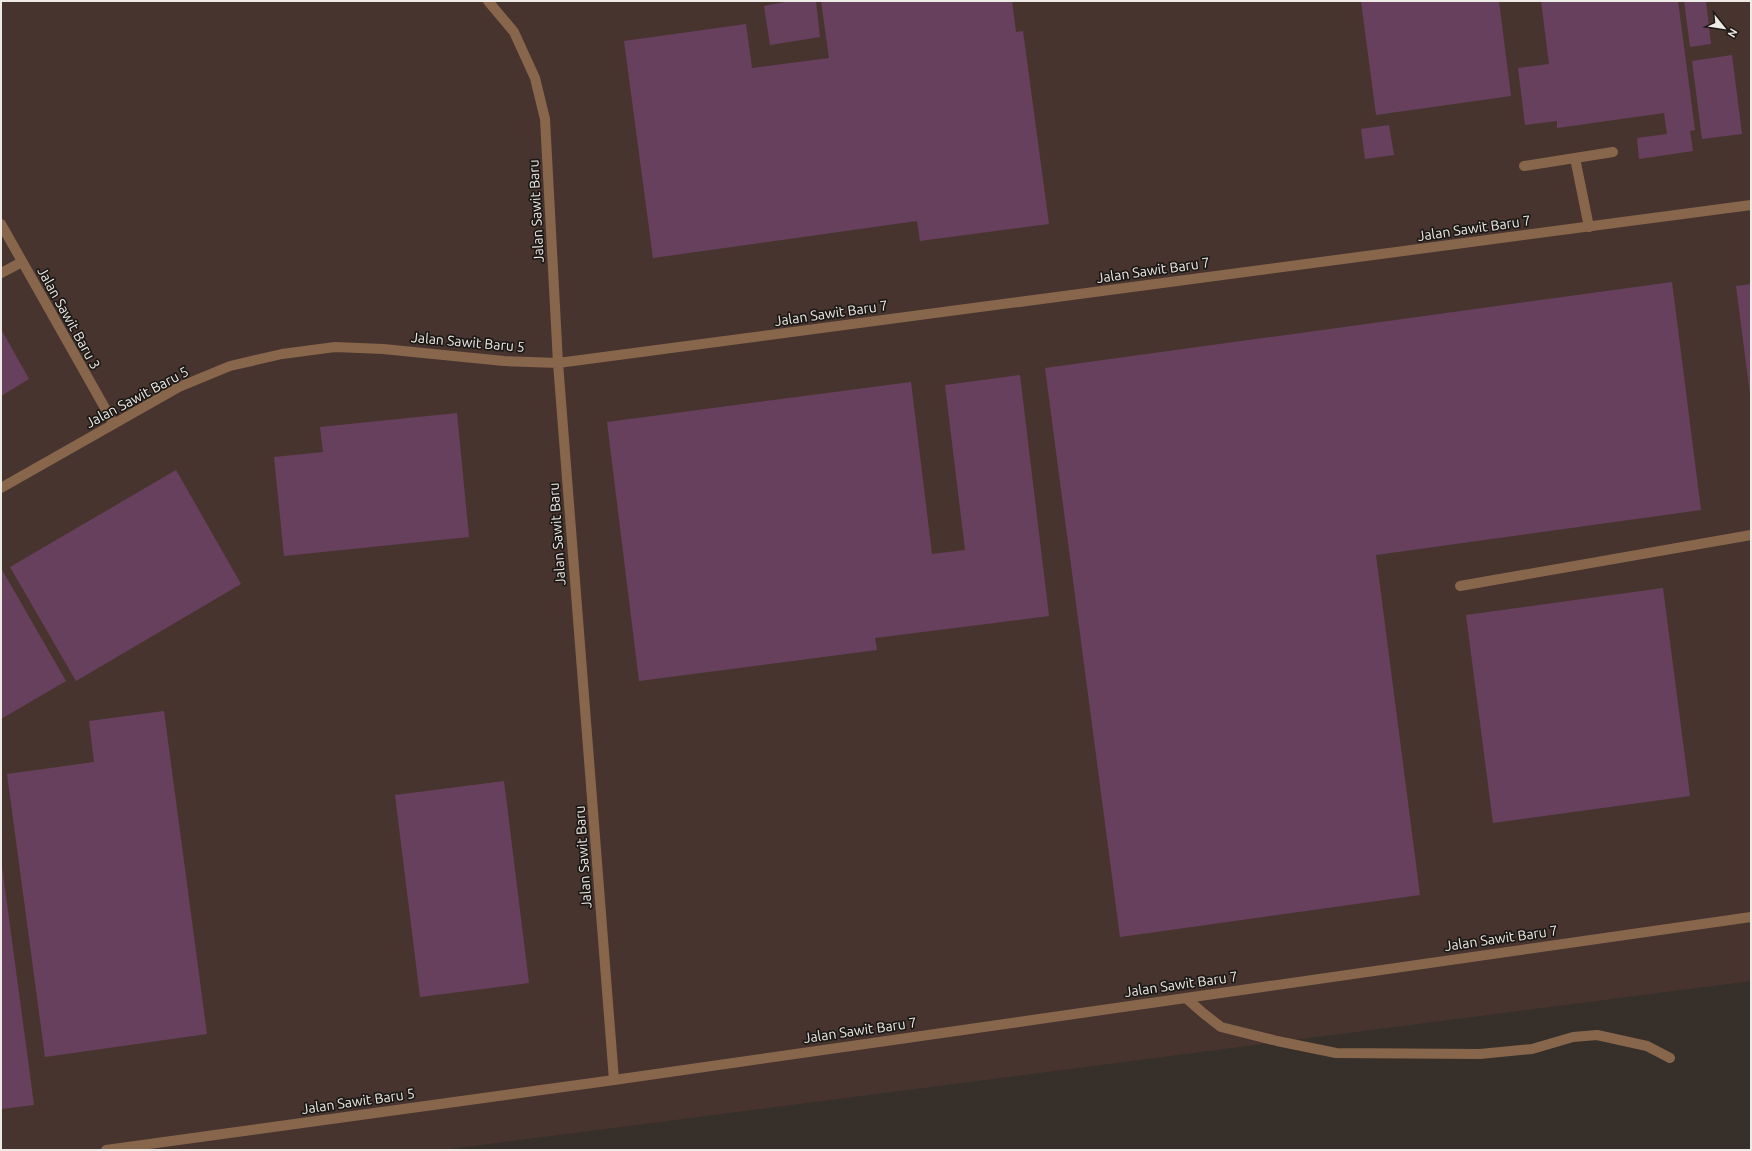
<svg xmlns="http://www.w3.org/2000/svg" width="1752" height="1151" font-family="Ubuntu,sans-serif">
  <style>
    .industrial { fill: #48342f }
    .building { fill: #67405d }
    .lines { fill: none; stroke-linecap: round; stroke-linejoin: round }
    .lane { stroke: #88664b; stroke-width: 10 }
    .street { stroke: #88664b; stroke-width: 10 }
    .labels { text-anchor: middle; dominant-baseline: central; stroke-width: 3.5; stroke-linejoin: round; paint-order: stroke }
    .street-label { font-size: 14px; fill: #eeeae6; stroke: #1c1916 }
  </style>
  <rect width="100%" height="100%" fill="#37302a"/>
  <!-- industrial -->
  <path class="industrial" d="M1,1H1751V981L442,1150H1Z"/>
  <!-- building -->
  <path class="building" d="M790,1H816L820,37L770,45L764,6Z
    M821,1H1012L1016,32L1023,31L1049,224L920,241L917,221L653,258L624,41L746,24L752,68L829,58Z
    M1361,1H1499L1511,96L1376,115Z
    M1541,1H1678L1695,130L1690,131L1693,151L1639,159L1637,138L1667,134L1664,113L1557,128V121L1525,125L1518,68L1549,64Z
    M1684,1H1706L1711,44L1690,47Z
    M1732,55L1742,134L1702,139L1692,61Z
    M1389,125L1394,155L1365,159L1361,129Z
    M1672,282L1701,510L1376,555L1420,895L1120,937L1045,368Z
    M1751,284V394H1750L1736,286Z
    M1,329L29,379L1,396Z
    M1020,375L1049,616L875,638L877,650L639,681L607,422L911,382L932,554L965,550L945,385Z
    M457,413L469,537L284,556L274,457L323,452L320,427Z
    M176,470L241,584L76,681L10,567Z
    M1,568L66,681L1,719Z
    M1663,588L1690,796L1493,823L1466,615Z
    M164,711L207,1034L45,1057L7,774L94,762L89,721Z
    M504,781L529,983L420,997L395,795Z
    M1,859L34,1105L1,1109Z"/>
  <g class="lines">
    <!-- lane -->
    <path class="lane" d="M1524,166L1575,158
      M1589,227L1575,158L1613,152
      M1,273L22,262
      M1460,586L1751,535"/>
    <!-- street -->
    <path class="street" d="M488,1L514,32L535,78L545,119L558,363L614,1080
      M1,224L114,424
      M1,488L179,387L230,366L282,354L335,347L383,349L504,361L558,363L1751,205
      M1186,998L1203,1013L1221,1027L1277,1041L1336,1053L1480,1054L1532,1049L1573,1037L1597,1035L1647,1046L1670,1058
      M106,1150L614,1080L1751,917"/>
  </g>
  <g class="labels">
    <!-- street labels -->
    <g class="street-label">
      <text transform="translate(536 211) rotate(-93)">Jalan Sawit Baru</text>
      <text transform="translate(1474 228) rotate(-8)">Jalan Sawit Baru 7</text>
      <text transform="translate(1153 270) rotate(-8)">Jalan Sawit Baru 7</text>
      <text transform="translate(831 313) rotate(-8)">Jalan Sawit Baru 7</text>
      <text transform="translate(69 318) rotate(61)">Jalan Sawit Baru 3</text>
      <text transform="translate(468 342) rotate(5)">Jalan Sawit Baru 5</text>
      <text transform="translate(137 397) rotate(-28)">Jalan Sawit Baru 5</text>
      <text transform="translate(557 534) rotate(-94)">Jalan Sawit Baru</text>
      <text transform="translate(583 857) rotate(-94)">Jalan Sawit Baru</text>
      <text transform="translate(1501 938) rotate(-8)">Jalan Sawit Baru 7</text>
      <text transform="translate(1181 984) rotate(-8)">Jalan Sawit Baru 7</text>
      <text transform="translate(860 1030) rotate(-8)">Jalan Sawit Baru 7</text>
      <text transform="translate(358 1101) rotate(-8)">Jalan Sawit Baru 5</text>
    </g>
  </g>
  <!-- border -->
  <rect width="1752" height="1151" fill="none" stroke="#eeeae6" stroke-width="4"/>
  <!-- north arrow -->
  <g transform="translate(1724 28) rotate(120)" stroke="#1c1916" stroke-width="3" paint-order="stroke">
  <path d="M0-3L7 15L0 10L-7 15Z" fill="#eeeae6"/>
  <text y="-6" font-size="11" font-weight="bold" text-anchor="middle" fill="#eeeae6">N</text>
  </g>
</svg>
